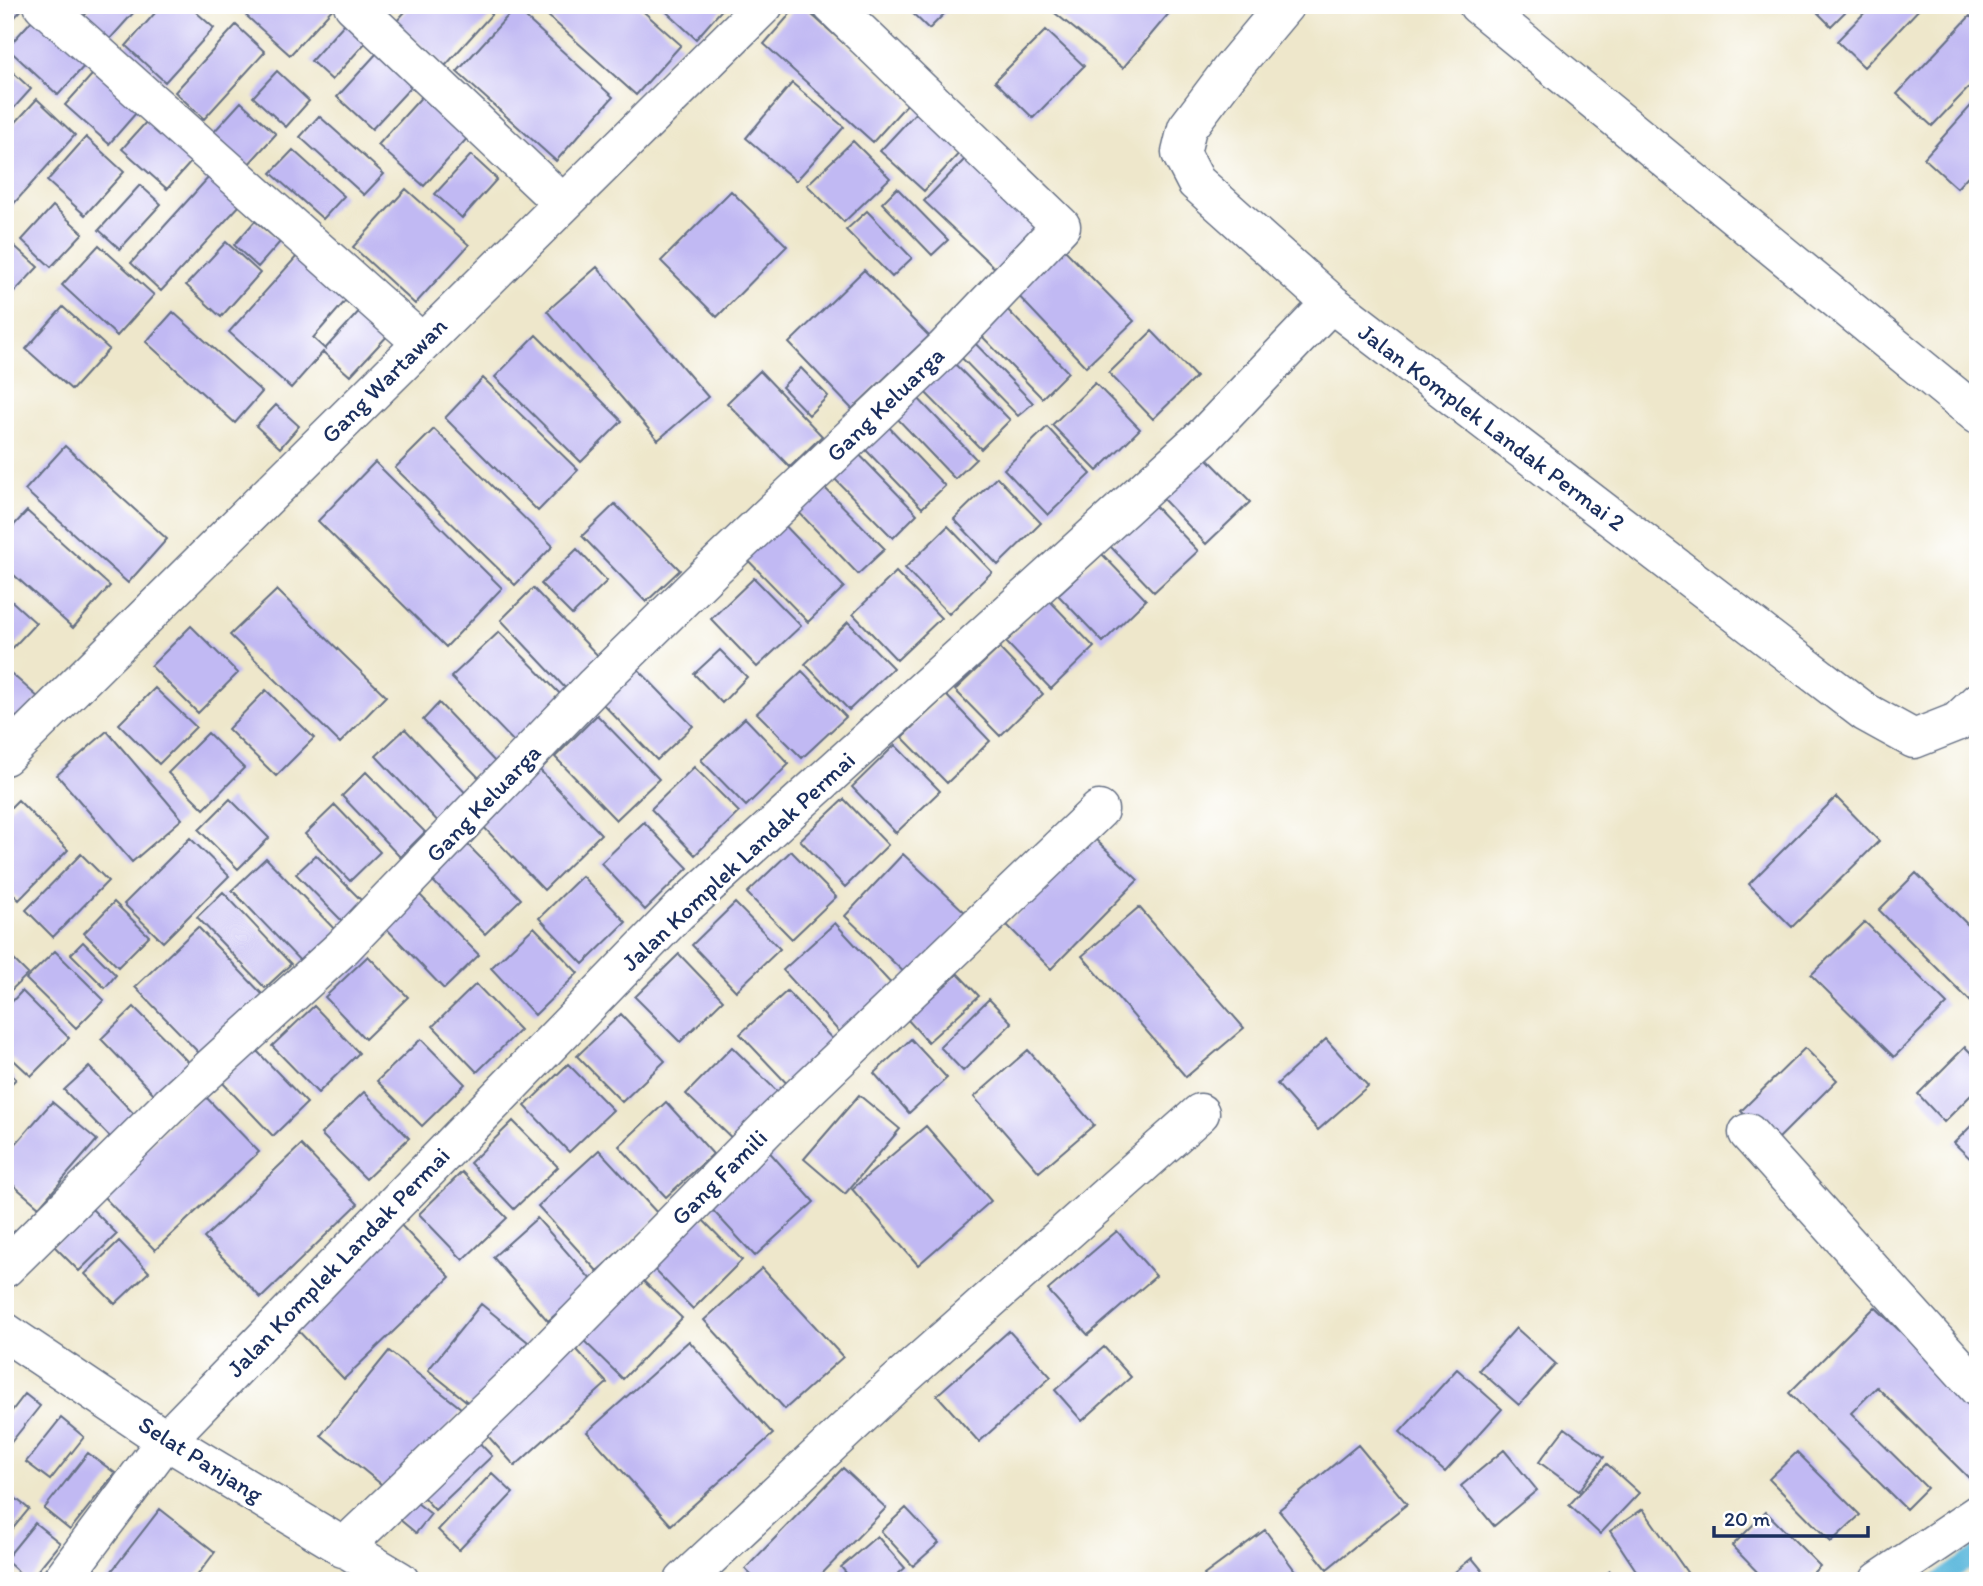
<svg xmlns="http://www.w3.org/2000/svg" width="1983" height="1586" font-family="Itim,sans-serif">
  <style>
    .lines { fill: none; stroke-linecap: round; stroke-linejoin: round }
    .stream { stroke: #5fb9dd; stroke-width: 16 }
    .building { fill: #c1b9f3 }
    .minor-casing { stroke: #656f84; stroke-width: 41 }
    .minor { stroke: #fff; stroke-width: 38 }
    .labels { text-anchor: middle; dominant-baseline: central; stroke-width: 7; stroke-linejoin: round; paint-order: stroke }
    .street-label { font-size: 24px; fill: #1b2f5e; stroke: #fff }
  </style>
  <rect width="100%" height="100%" fill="#fff"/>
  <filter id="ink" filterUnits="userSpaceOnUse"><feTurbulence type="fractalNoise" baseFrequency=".0143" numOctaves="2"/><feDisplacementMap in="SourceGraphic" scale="14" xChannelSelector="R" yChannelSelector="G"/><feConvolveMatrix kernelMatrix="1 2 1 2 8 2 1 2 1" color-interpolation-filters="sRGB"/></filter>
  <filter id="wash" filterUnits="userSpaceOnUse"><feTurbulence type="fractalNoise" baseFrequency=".00686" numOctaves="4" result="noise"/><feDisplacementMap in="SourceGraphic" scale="28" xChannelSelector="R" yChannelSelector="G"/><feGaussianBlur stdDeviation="1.57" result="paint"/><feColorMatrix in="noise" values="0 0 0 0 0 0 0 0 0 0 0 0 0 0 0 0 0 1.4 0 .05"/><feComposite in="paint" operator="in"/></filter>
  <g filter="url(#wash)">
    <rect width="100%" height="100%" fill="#eee7cb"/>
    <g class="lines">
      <!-- stream -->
      <path class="stream" d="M1938,1581L1978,1554"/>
    </g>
    <g id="blocks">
      <!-- building -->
      <path class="building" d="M5,5H26L5,28Z
        M93,5H129L135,11L109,40L84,16Z
        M162,5H188L214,28L165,82L126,46Z
        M246,5H336L290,55L241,11Z
        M411,5H500L445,66L396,22Z
        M556,5H636L681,45L636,95L547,15Z
        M659,5H726L696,39Z
        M798,5H801L909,102L873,142L764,44Z
        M904,5H953L929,29Z
        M1045,5H1176L1123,68Z
        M1810,5H1852L1831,26Z
        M1872,5H1923L1864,67L1837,41Z
        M43,8L95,54L58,95L7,48Z
        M515,8L613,97L556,161L457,72Z
        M354,13L375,32L332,80L311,61Z
        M1970,16L1978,23V78L1932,126L1897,94Z
        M236,25L265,52L204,119L175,92Z
        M1046,30L1084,66L1033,118L995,81Z
        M387,42L423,74L372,129L337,97Z
        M5,65L31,89L5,118Z
        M100,66L143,105L109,144L65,105Z
        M277,71L309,101L286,127L253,97Z
        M792,83L844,127L796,181L746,138Z
        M426,92L471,134L424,186L378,145Z
        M1978,98V165L1957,188L1924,158Z
        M37,99L75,135L10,208L5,204V134Z
        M241,102L276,134L247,166L212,134Z
        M920,108L964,148L924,191L880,151Z
        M156,111L200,152L167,189L122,149Z
        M319,116L384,174L364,195L300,137Z
        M86,137L124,172L85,215L47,181Z
        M853,141L890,178L844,222L807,185Z
        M293,150L344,196L323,219L271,173Z
        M471,155L497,179L462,218L435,194Z
        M967,157L1044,230L1001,274L924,201Z
        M209,177L240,205L161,291L131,263Z
        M140,185L161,204L120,249L99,230Z
        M897,188L948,240L932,255L882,203Z
        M406,189L469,245L415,304L353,247Z
        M731,191L787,246L717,317L661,261Z
        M53,206L83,233L51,267L22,240Z
        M867,211L912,258L892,277L846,230Z
        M255,221L280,242L258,267L234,245Z
        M10,242L38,267L5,302V246Z
        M226,242L260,273L221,317L186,285Z
        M99,245L154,295L117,336L62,285Z
        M1060,245L1134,321L1086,367L1013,290Z
        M306,246L355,290L313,338L325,349L362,308L390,333L350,376L323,352L291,388L229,332Z
        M597,267L708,397L658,440L547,311Z
        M864,270L929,336L852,409L789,343Z
        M1000,302L1068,372L1042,398L974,328Z
        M63,307L109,349L72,390L26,349Z
        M173,312L262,392L235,423L146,342Z
        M1152,331L1196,377L1153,419L1109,373Z
        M536,335L622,421L581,462L495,377Z
        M968,336L1033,403L1018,416L954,350Z
        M945,354L1010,420L981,449L915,382Z
        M801,368L828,396L809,415L782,387Z
        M760,371L822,436L790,467L727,403Z
        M483,378L578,470L538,511L445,418Z
        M1095,383L1140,429L1097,471L1052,425Z
        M914,394L976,459L955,479L893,414Z
        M276,405L299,426L280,448L256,426Z
        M885,423L945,486L922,508L862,446Z
        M1047,427L1091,474L1048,515L1004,469Z
        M434,429L553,546L515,585L395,468Z
        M849,444L917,514L893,538L824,468Z
        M65,446L167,539L128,583L25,490Z
        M1205,456L1250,502L1206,544L1162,498Z
        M375,462L502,588L446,647L318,521Z
        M997,477L1041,523L998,565L954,519Z
        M815,478L885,549L858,574L790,503Z
        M615,504L680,570L646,602L582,536Z
        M1153,504L1198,551L1154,592L1110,546Z
        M27,511L110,586L73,628L5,567V535Z
        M777,517L844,587L808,622L740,552Z
        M948,526L992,572L949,614L905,568Z
        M577,549L607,581L572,615L541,584Z
        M1102,554L1146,600L1103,642L1058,595Z
        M896,572L941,618L897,660L853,614Z
        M754,578L801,626L757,667L711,619Z
        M533,588L603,661L570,693L501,620Z
        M277,590L386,696L340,743L230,635Z
        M5,595L36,623L7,654L5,652Z
        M1049,600L1094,647L1051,689L1006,642Z
        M848,622L893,668L849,710L805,664Z
        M191,626L238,673L198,713L151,666Z
        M499,632L571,705L523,751L451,677Z
        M999,648L1043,694L1000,736L955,690Z
        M720,650L747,677L722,703L694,674Z
        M634,665L693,726L657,760L598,699Z
        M5,668L39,698L19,720L5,707Z
        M802,671L846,717L802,758L757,713Z
        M155,688L196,727L159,764L119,724Z
        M266,690L314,738L276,776L228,729Z
        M946,695L990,741L947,783L902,737Z
        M439,703L498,765L482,781L423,720Z
        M597,715L659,779L616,820L555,757Z
        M745,718L789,764L746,806L701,760Z
        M405,729L474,802L445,829L376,756Z
        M107,731L182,819L132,862L57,775Z
        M208,733L244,768L204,809L168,773Z
        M895,745L940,791L896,833L852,787Z
        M534,764L601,834L544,890L477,820Z
        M694,767L739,812L695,855L651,809Z
        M366,772L425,832L400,857L342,796Z
        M1836,797L1879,841L1792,927L1749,884Z
        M230,799L269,838L238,869L199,830Z
        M844,799L888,845L845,887L800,840Z
        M18,800L68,850L19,900L5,886V813Z
        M335,805L380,852L350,881L305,834Z
        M644,822L688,868L645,910L601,863Z
        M1093,837L1138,880L1051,969L1007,925Z
        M190,838L229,876L163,942L124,904Z
        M463,840L521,899L485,934L427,875Z
        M791,851L836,897L792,939L747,893Z
        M81,854L108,881L53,937L26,910Z
        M903,854L968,915L909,977L845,916Z
        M316,855L366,905L346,925L296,874Z
        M266,858L338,933L305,966L232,890Z
        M1916,873L1978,935V1009L1879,910Z
        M582,876L626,922L583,964L539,918Z
        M223,892L291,964L265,988L197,917Z
        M418,893L479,955L444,989L384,926Z
        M114,902L149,936L118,967L84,933Z
        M735,903L780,949L736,991L692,945Z
        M1139,907L1244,1028L1186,1077L1082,956Z
        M1865,922L1947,1004L1894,1057L1811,975Z
        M835,923L895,988L843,1036L783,970Z
        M198,927L264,996L202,1056L135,987Z
        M534,927L578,973L535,1015L491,968Z
        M83,942L116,975L105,988L71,954Z
        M5,951L28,974L5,996Z
        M55,951L104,1000L76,1028L26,979Z
        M679,954L723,1000L680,1042L635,997Z
        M368,956L408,997L365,1039L325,997Z
        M958,974L979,996L928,1042L907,1019Z
        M476,984L520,1030L477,1072L433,1026Z
        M22,991L69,1038L31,1076L5,1052V1009Z
        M787,991L839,1046L793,1090L740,1034Z
        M989,999L1012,1023L963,1071L940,1047Z
        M314,1006L359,1053L318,1093L272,1046Z
        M134,1007L191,1065L157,1097L101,1039Z
        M621,1014L665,1061L622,1102L577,1056Z
        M421,1039L465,1084L422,1126L377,1081Z
        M911,1039L947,1078L909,1113L874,1073Z
        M1326,1039L1368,1086L1318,1130L1277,1084Z
        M732,1047L785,1099L739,1145L686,1094Z
        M1965,1047L1978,1060V1088L1944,1122L1918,1094Z
        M1805,1048L1837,1080L1773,1144L1741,1111Z
        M255,1049L307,1103L273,1136L221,1081Z
        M1028,1050L1094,1125L1039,1172L974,1097Z
        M568,1064L613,1110L569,1152L525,1106Z
        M89,1067L135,1115L111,1138L64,1090Z
        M5,1069L16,1079L5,1090Z
        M364,1092L409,1138L366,1179L321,1134Z
        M203,1094L259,1152L155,1250L100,1193Z
        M859,1095L900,1129L845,1194L804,1159Z
        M52,1102L97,1140L39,1207L5,1178V1156Z
        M666,1102L713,1154L666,1197L619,1146Z
        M1978,1119V1166L1954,1143Z
        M513,1121L558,1167L514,1209L470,1163Z
        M926,1126L991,1201L918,1265L852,1189Z
        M301,1145L358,1204L261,1298L204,1238Z
        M765,1147L814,1202L755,1256L705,1202Z
        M599,1150L659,1215L597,1271L538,1206Z
        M462,1172L507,1218L463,1260L419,1214Z
        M92,1209L117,1234L79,1271L54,1246Z
        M698,1215L742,1260L693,1309L648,1263Z
        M537,1218L593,1282L548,1321L493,1257Z
        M398,1222L450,1277L344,1379L292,1324Z
        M1117,1231L1156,1276L1088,1335L1048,1290Z
        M119,1241L149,1272L115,1304L85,1274Z
        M762,1268L843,1357L785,1409L704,1320Z
        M633,1271L682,1318L623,1379L575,1332Z
        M481,1304L528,1342L475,1408L428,1370Z
        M1875,1307L1978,1407V1487L1877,1387L1851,1413L1927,1488L1906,1509L1789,1393Z
        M1516,1328L1556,1364L1519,1405L1479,1370Z
        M1009,1331L1051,1377L979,1442L937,1395Z
        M569,1341L607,1383L515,1466L477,1424Z
        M689,1341L773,1434L671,1525L587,1432Z
        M1104,1347L1131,1377L1082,1421L1055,1390Z
        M389,1351L462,1409L392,1493L321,1435Z
        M1457,1369L1502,1409L1445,1472L1400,1432Z
        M25,1394L40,1406L5,1450V1420Z
        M61,1418L84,1437L50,1480L26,1462Z
        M1565,1428L1604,1457L1579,1491L1539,1462Z
        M471,1434L492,1456L435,1510L414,1487Z
        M1358,1445L1407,1504L1327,1569L1279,1510Z
        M1504,1450L1537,1490L1494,1526L1461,1486Z
        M1797,1452L1860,1515L1831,1542L1769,1479Z
        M88,1453L115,1473L70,1530L44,1509Z
        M1607,1464L1639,1493L1600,1534L1569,1505Z
        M843,1468L886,1508L815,1581H757L745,1569Z
        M492,1473L513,1493L459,1550L438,1530Z
        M5,1490L29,1509L5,1538Z
        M408,1496L431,1514L416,1533L393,1514Z
        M906,1508L939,1543L913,1566L881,1531Z
        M160,1509L215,1552L193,1581H104Z
        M1643,1509L1693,1581H1643L1610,1531Z
        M1766,1512L1820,1566L1805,1581H1766L1732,1546Z
        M35,1523L60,1543L29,1581L5,1560Z
        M1265,1530L1302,1580L1208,1581L1204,1575Z
        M877,1536L905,1568L890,1581H853L841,1567Z
        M1472,1558L1491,1581H1444Z
        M1610,1571L1618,1581H1598Z"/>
    </g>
  </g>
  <g filter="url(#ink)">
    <use href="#blocks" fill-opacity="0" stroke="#656f84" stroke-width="2"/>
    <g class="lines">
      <defs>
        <path id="minor" d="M43,5L421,342
          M353,5L562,203
          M1285,5L1230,71L1187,128L1181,153L1196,182L1331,303L1865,712L1914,739L1957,722L1978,702
          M1478,5L1978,415
          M5,756L764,5
          M1748,1133L1978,1388
          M5,1268L170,1105L343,947L595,685L713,569L944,349L1061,226L832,5
          M5,1332L166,1440L400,1581
          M343,1548L533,1366L768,1127L1099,810
          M61,1581L166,1440L677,913L1206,434L1331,303
          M684,1581L894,1385L1200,1113
          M1879,1581L1978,1514"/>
      </defs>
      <!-- minor casing -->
      <use href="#minor" class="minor-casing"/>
      <!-- minor -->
      <use href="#minor" class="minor"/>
    </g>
  </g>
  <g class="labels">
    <!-- street labels -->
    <g class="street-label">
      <text transform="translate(384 380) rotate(-45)">Gang Wartawan</text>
      <text transform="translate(885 404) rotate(-44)">Gang Keluarga</text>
      <text transform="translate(1492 427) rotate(37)">Jalan Komplek Landak Permai 2</text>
      <text transform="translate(483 803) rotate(-46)">Gang Keluarga</text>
      <text transform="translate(738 861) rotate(-43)">Jalan Komplek Landak Permai</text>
      <text transform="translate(719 1177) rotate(-45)">Gang Famili</text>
      <text transform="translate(338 1262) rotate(-46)">Jalan Komplek Landak Permai</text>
      <text transform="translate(201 1459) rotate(32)">Selat Panjang</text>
    </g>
  </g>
  <!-- margin -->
  <rect width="1983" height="1586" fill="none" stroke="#fff" stroke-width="28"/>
  <!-- scale -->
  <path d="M1714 1526v10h154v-10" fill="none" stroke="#1b2f5e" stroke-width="3.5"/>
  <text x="1724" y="1526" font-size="21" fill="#1b2f5e" stroke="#ffffff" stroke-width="5" paint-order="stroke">20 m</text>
</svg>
